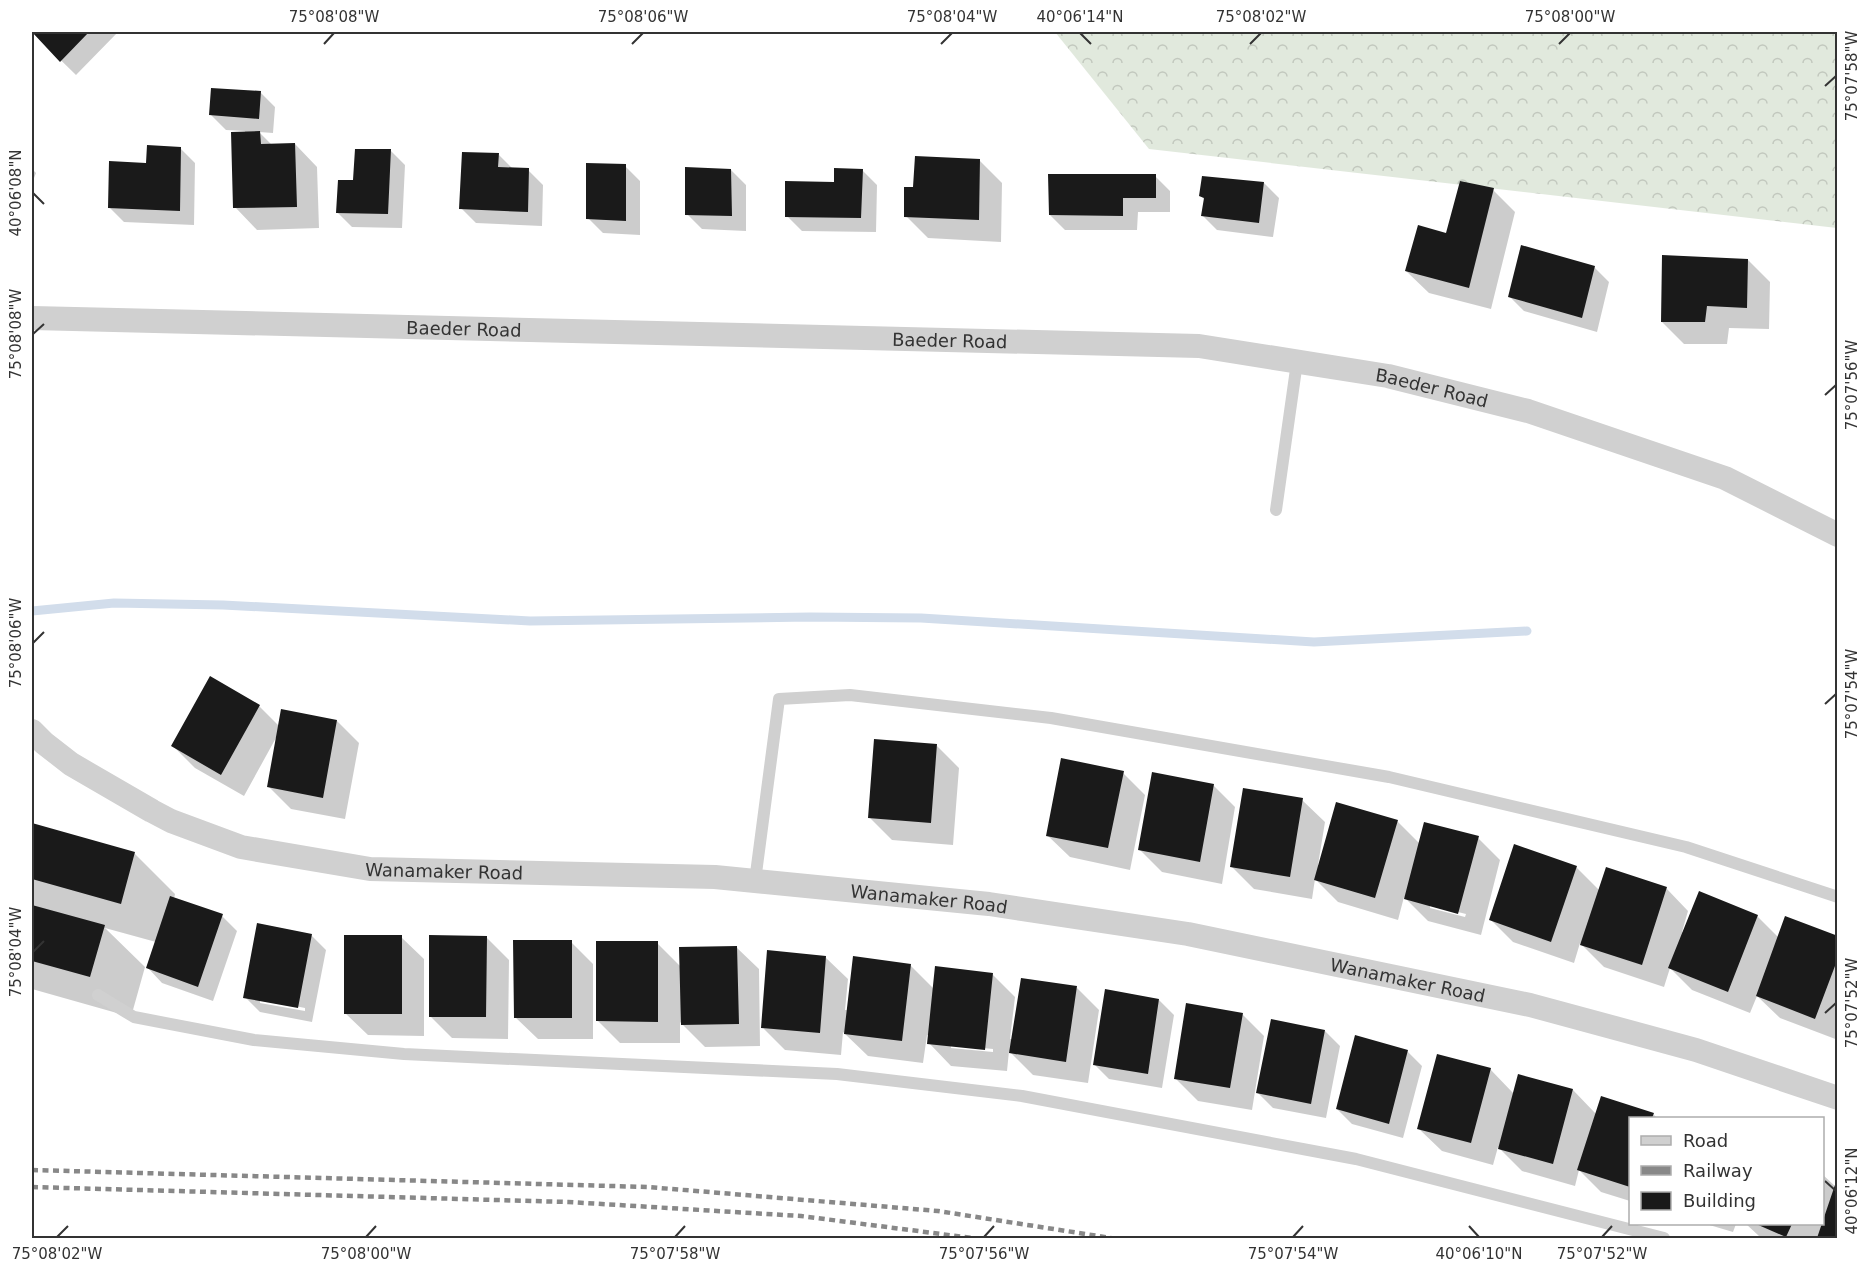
<svg xmlns="http://www.w3.org/2000/svg" width="1869" height="1270" font-family="'DejaVu Sans',sans-serif">
  <style>
    .forest { fill: url(#forest-crowns) }
    .shadow { fill: #0003; fill-rule: evenodd }
    .lines { fill: none; stroke-linecap: round; stroke-linejoin: round }
    .stream { stroke: #d2ddeb; stroke-width: 9 }
    .building { fill: #1a1a1a }
    .service { stroke: #d0d0d0; stroke-width: 12 }
    .minor { stroke: #d0d0d0; stroke-width: 24 }
    .rail { stroke: #888; stroke-width: 4.5; stroke-dasharray: 6 4.5; stroke-linecap: butt }
    .ticks { fill: none; stroke: #333; stroke-width: 2 }
    .labels { text-anchor: middle; dominant-baseline: central; stroke-width: 6; stroke-linejoin: round; paint-order: stroke }
    .street-label { font-size: 18px; fill: #333; stroke: #fff }
    .neatline { fill: none; stroke: #333; stroke-width: 2 }
    .ticks-label { font-size: 15px; text-anchor: middle; fill: #333 }
  </style>
  <defs>
    <pattern id="forest-crowns" width="20" height="18" patternUnits="userSpaceOnUse" patternTransform="scale(1.5)"><rect width="20" height="18" fill="#e1e9dd"/><path d="M2 6a3 3 0 1 1 6 0M12 15a3 3 0 1 1 6 0" fill="none" stroke="#c2c8be"/></pattern>
  </defs>
  <rect width="100%" height="100%" fill="#fff"/>
  <!-- forest -->
  <path class="forest" d="M1055,32H1837V228L1149,149Z"/>
  <!-- shadow -->
  <path class="shadow" d="M32,32H118L76,75Z
    M260,92L275,107L273,133L259,132L272,145L295,144L317,167L319,228L257,230L235,207L245,131L226,130L211,115Z
    M180,148L195,163L194,225L124,222L109,207L148,165Z
    M390,150L405,165L402,228L352,227L337,212Z
    M499,155L513,169L528,170L543,185L542,226L476,223L461,208Z
    M979,160L1002,183L1001,242L928,238L906,216Z
    M625,166L640,181V235L603,233L588,218Z
    M32,169L36,173L32,183Z
    M731,170L746,185V231L702,229L687,214Z
    M862,170L877,185L876,232L802,231L787,216L836,184Z
    M1155,176L1170,191V212H1138L1137,230H1065L1050,215Z
    M1264,183L1279,198L1273,237L1217,230L1202,215L1205,200L1201,196Z
    M1493,190L1515,212L1491,309L1429,293L1406,271Z
    M1748,260L1770,282L1769,329L1729,328L1727,344H1684L1662,322Z
    M1594,267L1609,282L1597,332L1524,311L1509,296Z
    M211,678L259,706L280,727L337,721L359,743L345,819L291,809L269,787L277,736L244,796L195,768L173,746Z
    M937,746L959,768L953,845L892,840L869,817Z
    M1123,773L1145,795L1130,870L1070,857L1047,835Z
    M1213,785L1235,807L1222,884L1162,872L1140,850Z
    M1302,800L1325,822L1318,865L1320,866L1397,821L1420,844L1478,838L1500,860L1481,935L1428,921L1404,897L1398,920L1338,902L1315,879L1312,899L1254,889L1232,867ZM1430,905L1466,914L1465,917L1430,908Z
    M32,824L134,853L175,894L174,899L222,916L237,931L213,1001L162,983L148,968L156,942L105,928L145,967L131,1017L32,989Z
    M1576,867L1600,891L1666,888L1688,911L1682,932L1684,933L1757,916L1779,938H1838V1040L1780,1018L1757,996L1750,1013L1692,990L1670,968L1664,987L1604,967L1580,943L1574,963L1513,942L1491,920Z
    M311,935L326,950L312,1022L260,1012L245,997ZM260,999L305,1008V1011L260,1003Z
    M401,937L424,959V1036L368,1035L345,1013Z
    M486,937L509,960L508,1039L452,1038L430,1016Z
    M571,942L593,964V1039H538L515,1017Z
    M657,943L681,967L736,947L759,969L760,1046L705,1047L680,1022V1043H620L598,1021Z
    M825,957L848,979L845,1010H848L910,965L934,989L992,974L1015,997L1010,1039H1013L1077,988L1099,1010L1088,1083L1033,1075L1009,1051L1007,1071L951,1066L929,1043L930,1036L927,1035L923,1063L868,1056L843,1032L841,1055L785,1050L762,1027ZM951,1045L993,1049V1052L951,1048Z
    M1159,1000L1174,1015L1162,1088L1109,1079L1094,1064Z
    M1242,1014L1264,1036L1252,1110L1198,1101L1176,1079Z
    M1325,1031L1340,1046L1326,1118L1273,1108L1258,1093Z
    M1407,1051L1422,1066L1403,1138L1352,1124L1337,1109Z
    M1490,1069L1514,1094L1573,1090L1596,1114H1653L1657,1118H1630V1201L1601,1192L1579,1170L1575,1186L1522,1171L1498,1147L1493,1165L1442,1151L1419,1129Z
    M1822,1174L1836,1187L1838,1182V1238H1765L1759,1236L1746,1224H1822Z
    M1706,1224H1736L1733,1232Z"/>
  <g class="lines">
    <!-- stream -->
    <path class="stream" d="M32,611L114,603L223,605L530,621L810,617L921,618L1314,642L1527,631"/>
  </g>
  <!-- building -->
  <path class="building" d="M32,32H89L60,62Z
    M211,88L261,91L259,119L209,115Z
    M260,131L261,144L295,143L297,207L233,208L231,132Z
    M147,145L181,147L180,211L108,208L109,161L146,163Z
    M355,149H391L388,214L336,213L338,180H353Z
    M462,152L499,153L498,167L529,168L528,212L459,209Z
    M915,156L980,159L979,220L904,217V187H913Z
    M586,163L626,164V221L586,219Z
    M685,167L731,169L732,216L685,215Z
    M834,168L863,169L861,218L785,217V181L834,182Z
    M1048,174H1156V198H1123V216L1049,215Z
    M1202,176L1264,182L1259,223L1201,216L1204,198L1199,196Z
    M1460,181L1494,188L1469,288L1405,271L1418,225L1446,233Z
    M1521,245L1595,266L1582,318L1508,297Z
    M1662,255L1748,259L1747,308L1707,306L1705,322H1661Z
    M210,676L260,705L221,775L171,746Z
    M281,709L337,720L323,798L267,787Z
    M874,739L937,744L931,823L868,818Z
    M1061,758L1124,771L1108,848L1046,836Z
    M1152,772L1214,784L1200,862L1138,850Z
    M1243,788L1303,798L1290,877L1230,867Z
    M1336,802L1398,820L1375,898L1314,880Z
    M1424,822L1479,836L1458,914L1404,899Z
    M32,823L135,852L121,904L32,879Z
    M1514,844L1577,866L1551,942L1489,920Z
    M1606,867L1667,887L1642,965L1580,945Z
    M1699,891L1758,915L1728,992L1668,968Z
    M170,896L223,914L198,987L146,968Z
    M32,905L105,925L90,977L32,961Z
    M1785,916L1838,936V958L1815,1019L1756,996Z
    M257,923L312,934L298,1008L243,998Z
    M344,935H402V1014H344Z
    M429,935L487,936L486,1017H429Z
    M513,940H572V1018H514Z
    M596,941H658V1022L596,1021Z
    M737,946L739,1024L681,1025L679,947Z
    M767,950L826,956L820,1033L761,1028Z
    M853,956L911,964L902,1041L844,1034Z
    M935,966L993,973L985,1050L927,1044Z
    M1021,978L1077,986L1066,1062L1009,1053Z
    M1105,989L1159,999L1148,1074L1093,1065Z
    M1186,1003L1243,1013L1230,1088L1174,1079Z
    M1271,1019L1325,1030L1311,1104L1256,1093Z
    M1355,1035L1408,1050L1389,1124L1336,1109Z
    M1437,1054L1491,1068L1471,1143L1417,1129Z
    M1518,1074L1573,1089L1553,1164L1498,1149Z
    M1601,1096L1654,1113L1652,1118H1630V1187L1577,1170Z
    M1838,1179V1238H1817L1837,1179Z
    M1756,1224H1792L1786,1237Z"/>
  <g class="lines">
    <!-- service -->
    <path class="service" d="M1276,510L1297,362
      M755,881L779,699L850,695L1051,718L1389,777L1686,847L1838,897
      M98,995L134,1017L254,1040L404,1054L837,1074L1022,1096L1356,1159L1664,1238"/>
    <!-- minor -->
    <g class="minor">
      <path id="s1" d="M32,318L1199,346L1388,376L1528,411L1725,478L1838,535"/>
      <path id="s2" d="M32,731L44,743L71,764L152,811L171,821L241,847L370,869L715,877L989,904L1188,934L1530,1005L1696,1050L1838,1098"/>
    </g>
    <!-- rail -->
    <path class="rail" d="M32,1170L648,1187L938,1211L1111,1238
      M32,1187L568,1202L801,1216L972,1238"/>
  </g>
  <!-- ticks -->
  <path class="ticks" d="M1080,33L1091,44M324,44L334,33M632,44L643,33M941,44L952,33M1250,44L1261,33M1559,44L1570,33M1825,86L1836,76M33,193L44,204M33,334L44,324M1825,395L1836,385M33,643L44,632M1825,704L1836,694M33,952L44,941M1825,1013L1836,1003M1825,1181L1836,1191M1469,1226L1479,1237M57,1237L68,1226M366,1237L376,1226M675,1237L685,1226M984,1237L994,1226M1293,1237L1303,1226M1602,1237L1612,1226"/>
  <g class="labels">
    <!-- street labels -->
    <g class="street-label">
      <text stroke="none"><textPath href="#s1" startOffset="432">Baeder Road</textPath></text>
      <text stroke="none"><textPath href="#s1" startOffset="918">Baeder Road</textPath></text>
      <text stroke="none"><textPath href="#s1" startOffset="1404">Baeder Road</textPath></text>
      <text stroke="none"><textPath href="#s2" startOffset="446">Wanamaker Road</textPath></text>
      <text stroke="none"><textPath href="#s2" startOffset="932">Wanamaker Road</textPath></text>
      <text stroke="none"><textPath href="#s2" startOffset="1418">Wanamaker Road</textPath></text>
    </g>
  </g>
  <!-- border -->
  <rect width="1869" height="1270" fill="none" stroke="#ffffff" stroke-width="66"/>
  <!-- legend -->
  <rect x="1629" y="1117" width="195" height="108" fill="#ffffff" stroke="#adadad" stroke-width="1.5"/>
  <rect x="1641" y="1136" width="30" height="9" fill="#d0d0d0" stroke="#adadad" stroke-width="1.5"/>
  <text x="1683" y="1147" font-size="18" fill="#333333">Road</text>
  <rect x="1641" y="1166" width="30" height="9" fill="#888888" stroke="#adadad" stroke-width="1.5"/>
  <text x="1683" y="1177" font-size="18" fill="#333333">Railway</text>
  <rect x="1641" y="1192" width="30" height="18" fill="#1a1a1a" stroke="#adadad" stroke-width="1.5"/>
  <text x="1683" y="1207" font-size="18" fill="#333333">Building</text>
  <rect x="33" y="33" width="1803" height="1204" class="neatline"/>
  <g class="ticks-label">
    <text x="334" y="22">75°08'08"W</text>
    <text x="643" y="22">75°08'06"W</text>
    <text x="952" y="22">75°08'04"W</text>
    <text x="1080" y="22">40°06'14"N</text>
    <text x="1261" y="22">75°08'02"W</text>
    <text x="1570" y="22">75°08'00"W</text>
    <text transform="translate(1852 76) rotate(-90)" y="5">75°07'58"W</text>
    <text transform="translate(16 193) rotate(-90)" y="5">40°06'08"N</text>
    <text transform="translate(16 334) rotate(-90)" y="5">75°08'08"W</text>
    <text transform="translate(1852 385) rotate(-90)" y="5">75°07'56"W</text>
    <text transform="translate(16 643) rotate(-90)" y="5">75°08'06"W</text>
    <text transform="translate(1852 694) rotate(-90)" y="5">75°07'54"W</text>
    <text transform="translate(16 952) rotate(-90)" y="5">75°08'04"W</text>
    <text transform="translate(1852 1003) rotate(-90)" y="5">75°07'52"W</text>
    <text transform="translate(1852 1191) rotate(-90)" y="5">40°06'12"N</text>
    <text x="57" y="1259">75°08'02"W</text>
    <text x="366" y="1259">75°08'00"W</text>
    <text x="675" y="1259">75°07'58"W</text>
    <text x="984" y="1259">75°07'56"W</text>
    <text x="1293" y="1259">75°07'54"W</text>
    <text x="1479" y="1259">40°06'10"N</text>
    <text x="1602" y="1259">75°07'52"W</text>
  </g>
</svg>
